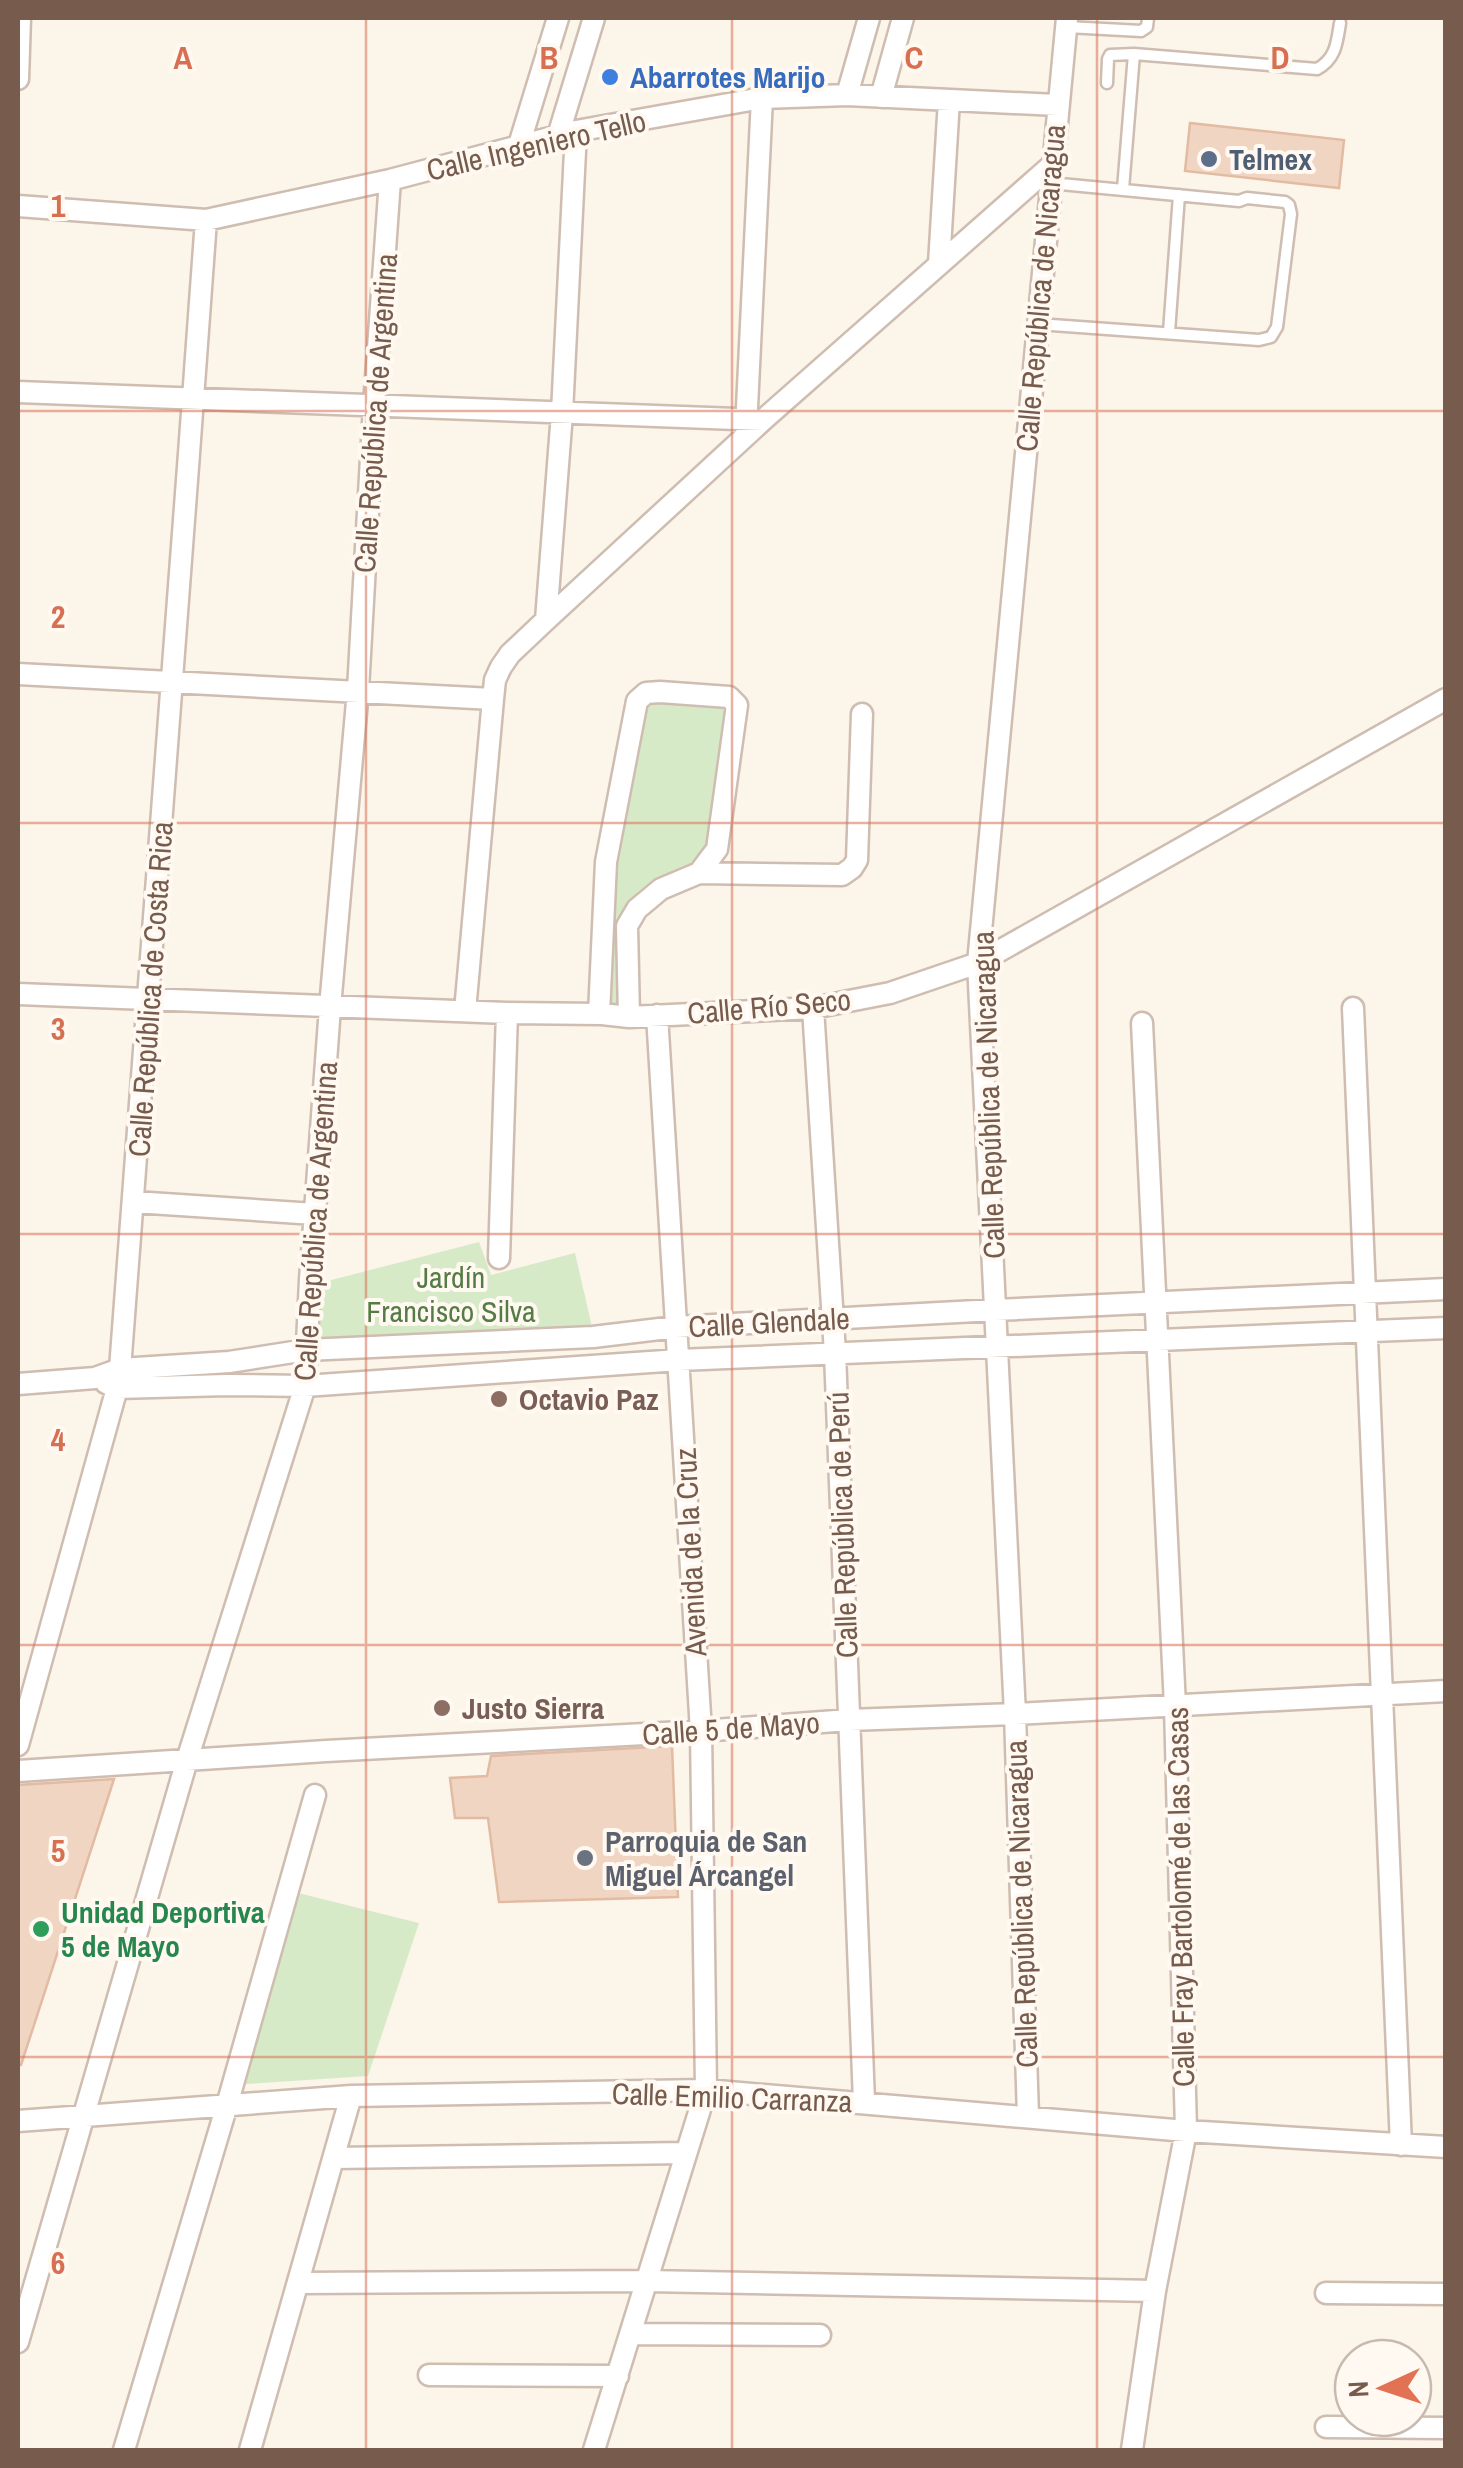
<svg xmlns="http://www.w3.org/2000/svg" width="1463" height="2468" font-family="'Archivo Narrow',sans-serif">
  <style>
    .green { fill: #d7eac8 }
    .building { fill: #f1d5c3; stroke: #e3bba3; stroke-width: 2.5 }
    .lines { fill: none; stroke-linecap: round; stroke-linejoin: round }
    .service-casing { stroke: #cebdb0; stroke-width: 15 }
    .minor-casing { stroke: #cebdb0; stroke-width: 25 }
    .service { stroke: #fff; stroke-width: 10 }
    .minor { stroke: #fff; stroke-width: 20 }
    .grid { fill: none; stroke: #d77053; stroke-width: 2.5; stroke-opacity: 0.55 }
    .shop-dot { fill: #3f7fe0; stroke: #fff9f1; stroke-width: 4 }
    .service-dot { fill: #5c6f8a; stroke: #fff9f1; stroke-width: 4 }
    .education-dot { fill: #8d6e63; stroke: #fff9f1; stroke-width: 4 }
    .worship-dot { fill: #6b7280; stroke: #fff9f1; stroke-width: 4 }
    .leisure-dot { fill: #2e9e5b; stroke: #fff9f1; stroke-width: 4 }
    .labels { text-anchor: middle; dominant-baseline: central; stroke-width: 8; stroke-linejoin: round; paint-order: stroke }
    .shop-label { font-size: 30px; font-weight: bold; fill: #366cbe; stroke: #fff9f1; text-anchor: start }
    .street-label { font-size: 30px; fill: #775c4e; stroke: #fff9f1 }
    .service-label { font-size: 30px; font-weight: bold; fill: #4e5e75; stroke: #fff9f1; text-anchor: start }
    .park-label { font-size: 30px; fill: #567c45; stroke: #fff9f1 }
    .education-label { font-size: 30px; font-weight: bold; fill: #785e54; stroke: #fff9f1; text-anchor: start }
    .worship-label { font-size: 30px; font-weight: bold; fill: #5b616d; stroke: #fff9f1; text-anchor: start }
    .leisure-label { font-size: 30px; font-weight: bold; fill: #27864d; stroke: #fff9f1; text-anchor: start }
    .grid-label { font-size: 32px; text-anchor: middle; font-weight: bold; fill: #d77053; stroke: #fff9f1; stroke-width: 8; stroke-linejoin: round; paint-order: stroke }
  </style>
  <rect width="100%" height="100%" fill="#fcf5ea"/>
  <!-- green -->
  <path class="green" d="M660,692L737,705L717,849L637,909L621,1016L602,1014L606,862L637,701Z
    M479,1242L491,1275L575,1253L593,1331L308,1346L312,1285Z
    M286,1890L419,1923L368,2076L232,2085Z"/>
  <!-- building -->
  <path class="building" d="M1190,123L1344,140L1339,188L1185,171Z
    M672,1746L678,1897L499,1902L488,1818H455L450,1778L487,1776L491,1756Z
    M114,1779L21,2065H18V1785Z"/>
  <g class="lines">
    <defs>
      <path id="service" d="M1067,27L1141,31L1147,27L1148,18
        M1134,54L1317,69C1336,59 1337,42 1340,23
        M1107,83L1108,59L1110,55L1134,54L1123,189
        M1038,324L1259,340L1271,337L1277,327L1291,214L1289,205L1285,202L1247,198L1239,201L1050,183
        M1169,332L1179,195"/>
      <path id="minor" d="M18,79L20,18
        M847,95L869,18
        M881,97L903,18
        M558,136L594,18
        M519,145L558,18
        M18,206L206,220L390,180L576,131L762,98L847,95L1057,105
        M939,264L949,100
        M18,392L763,420
        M746,428L762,98
        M546,620L562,413L576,131
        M18,674L493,699
        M18,994L507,1013L602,1014L629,1017L813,1008L890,993L978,963L1446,699
        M813,1008L835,1353L864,2102
        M1353,1008L1401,2145
        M465,1011L493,699L495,680L501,667L510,654L546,620L763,420L1052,165
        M599,1014L606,862L637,701L646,693L660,692L729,697L737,705L717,849L699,873
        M629,1017L627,926L637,909L661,889L699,873L842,875L852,868L857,860L862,714
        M134,1202L315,1214
        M499,1258L507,1013
        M106,1383L117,1388L227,1385L305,1386L679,1360L1446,1328
        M18,1384L95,1378L120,1369L229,1362L306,1350L593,1337L676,1327L995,1310L1446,1289
        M18,1745L117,1388L120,1369C151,986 178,603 206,220
        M18,1771L326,1751L701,1731L849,1720L1015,1714L1446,1691
        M1028,2116L1015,1714L978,963L1067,18
        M18,2121L351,2096L706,2090L1186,2131L1446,2147
        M334,2158L686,2153
        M299,2283L647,2281L1155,2291
        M1326,2293L1446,2294
        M631,2334L820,2335
        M18,2342L187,1760L305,1386L310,1280L330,1007L358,690L374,405L390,180
        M429,2375L618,2376
        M1326,2427L1446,2428
        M124,2450L227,2105L315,1795
        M250,2450L351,2096
        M594,2450L706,2090L701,1731L657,1015
        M1132,2450L1155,2291L1186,2131L1175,1706L1142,1023"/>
    </defs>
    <!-- service casing -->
    <use href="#service" class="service-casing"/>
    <!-- minor casing -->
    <use href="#minor" class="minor-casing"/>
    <!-- service -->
    <use href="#service" class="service"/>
    <!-- minor -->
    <use href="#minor" class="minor"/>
  </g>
  <!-- grid -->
  <path class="grid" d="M366,18V2450M732,18V2450M1097,18V2450M18,411H1446M18,823H1446M18,1234H1446M18,1645H1446M18,2057H1446"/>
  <!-- markers -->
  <circle class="shop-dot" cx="610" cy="77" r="10"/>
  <circle class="service-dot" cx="1209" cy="159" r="10"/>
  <g class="education-dot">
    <circle cx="499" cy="1399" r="10"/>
    <circle cx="442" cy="1708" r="10"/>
  </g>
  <circle class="worship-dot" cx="585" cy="1858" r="10"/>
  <circle class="leisure-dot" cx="41" cy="1929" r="10"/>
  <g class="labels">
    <!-- shop labels -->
    <g class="shop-label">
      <text x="630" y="77">Abarrotes Marijo</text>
    </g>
    <!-- street labels -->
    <g class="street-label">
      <text transform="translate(536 145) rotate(-13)">Calle Ingeniero Tello</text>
      <text transform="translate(1040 288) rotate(-85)">Calle República de Nicaragua</text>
      <text transform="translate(375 413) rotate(-86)">Calle República de Argentina</text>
      <text transform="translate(150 989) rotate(-86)">Calle República de Costa Rica</text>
      <text transform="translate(769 1006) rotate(-5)">Calle Río Seco</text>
      <text transform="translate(988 1095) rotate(-92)">Calle República de Nicaragua</text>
      <text transform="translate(315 1221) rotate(-86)">Calle República de Argentina</text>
      <text transform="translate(769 1322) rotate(-3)">Calle Glendale</text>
      <text transform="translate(842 1525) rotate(-92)">Calle República de Perú</text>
      <text transform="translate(690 1552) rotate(-93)">Avenida de la Cruz</text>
      <text transform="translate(731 1728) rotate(-4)">Calle 5 de Mayo</text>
      <text transform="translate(1180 1897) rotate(-91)">Calle Fray Bartolomé de las Casas</text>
      <text transform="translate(1021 1904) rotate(-92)">Calle República de Nicaragua</text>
      <text transform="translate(732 2097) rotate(2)">Calle Emilio Carranza</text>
    </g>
    <!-- service labels -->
    <g class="service-label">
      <text x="1229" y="159">Telmex</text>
    </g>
    <!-- park labels -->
    <g class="park-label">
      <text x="451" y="1277">Jardín<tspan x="451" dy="34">Francisco Silva</tspan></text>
    </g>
    <!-- education labels -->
    <g class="education-label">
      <text x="519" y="1399">Octavio Paz</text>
      <text x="462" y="1708">Justo Sierra</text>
    </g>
    <!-- worship labels -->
    <g class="worship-label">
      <text x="605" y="1841">Parroquia de San<tspan x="605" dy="34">Miguel Árcangel</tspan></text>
    </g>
    <!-- leisure labels -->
    <g class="leisure-label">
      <text x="61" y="1912">Unidad Deportiva<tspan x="61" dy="34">5 de Mayo</tspan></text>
    </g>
  </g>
  <g class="grid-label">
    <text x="183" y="69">A</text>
    <text x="549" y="69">B</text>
    <text x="914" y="69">C</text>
    <text x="1280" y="69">D</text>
    <text x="58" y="217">1</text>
    <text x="58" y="628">2</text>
    <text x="58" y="1040">3</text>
    <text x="58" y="1451">4</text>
    <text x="58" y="1862">5</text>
    <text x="58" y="2274">6</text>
  </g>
  <!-- border -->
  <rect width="1463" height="2468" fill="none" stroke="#775c4e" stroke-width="40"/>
  <!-- north arrow -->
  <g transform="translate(1383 2388) rotate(267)"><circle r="48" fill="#fff9f1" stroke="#c9bab0" stroke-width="2.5"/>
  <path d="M0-8L18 38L0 25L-18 38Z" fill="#e27254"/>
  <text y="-15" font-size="28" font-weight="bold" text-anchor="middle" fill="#775c4e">N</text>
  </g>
</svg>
